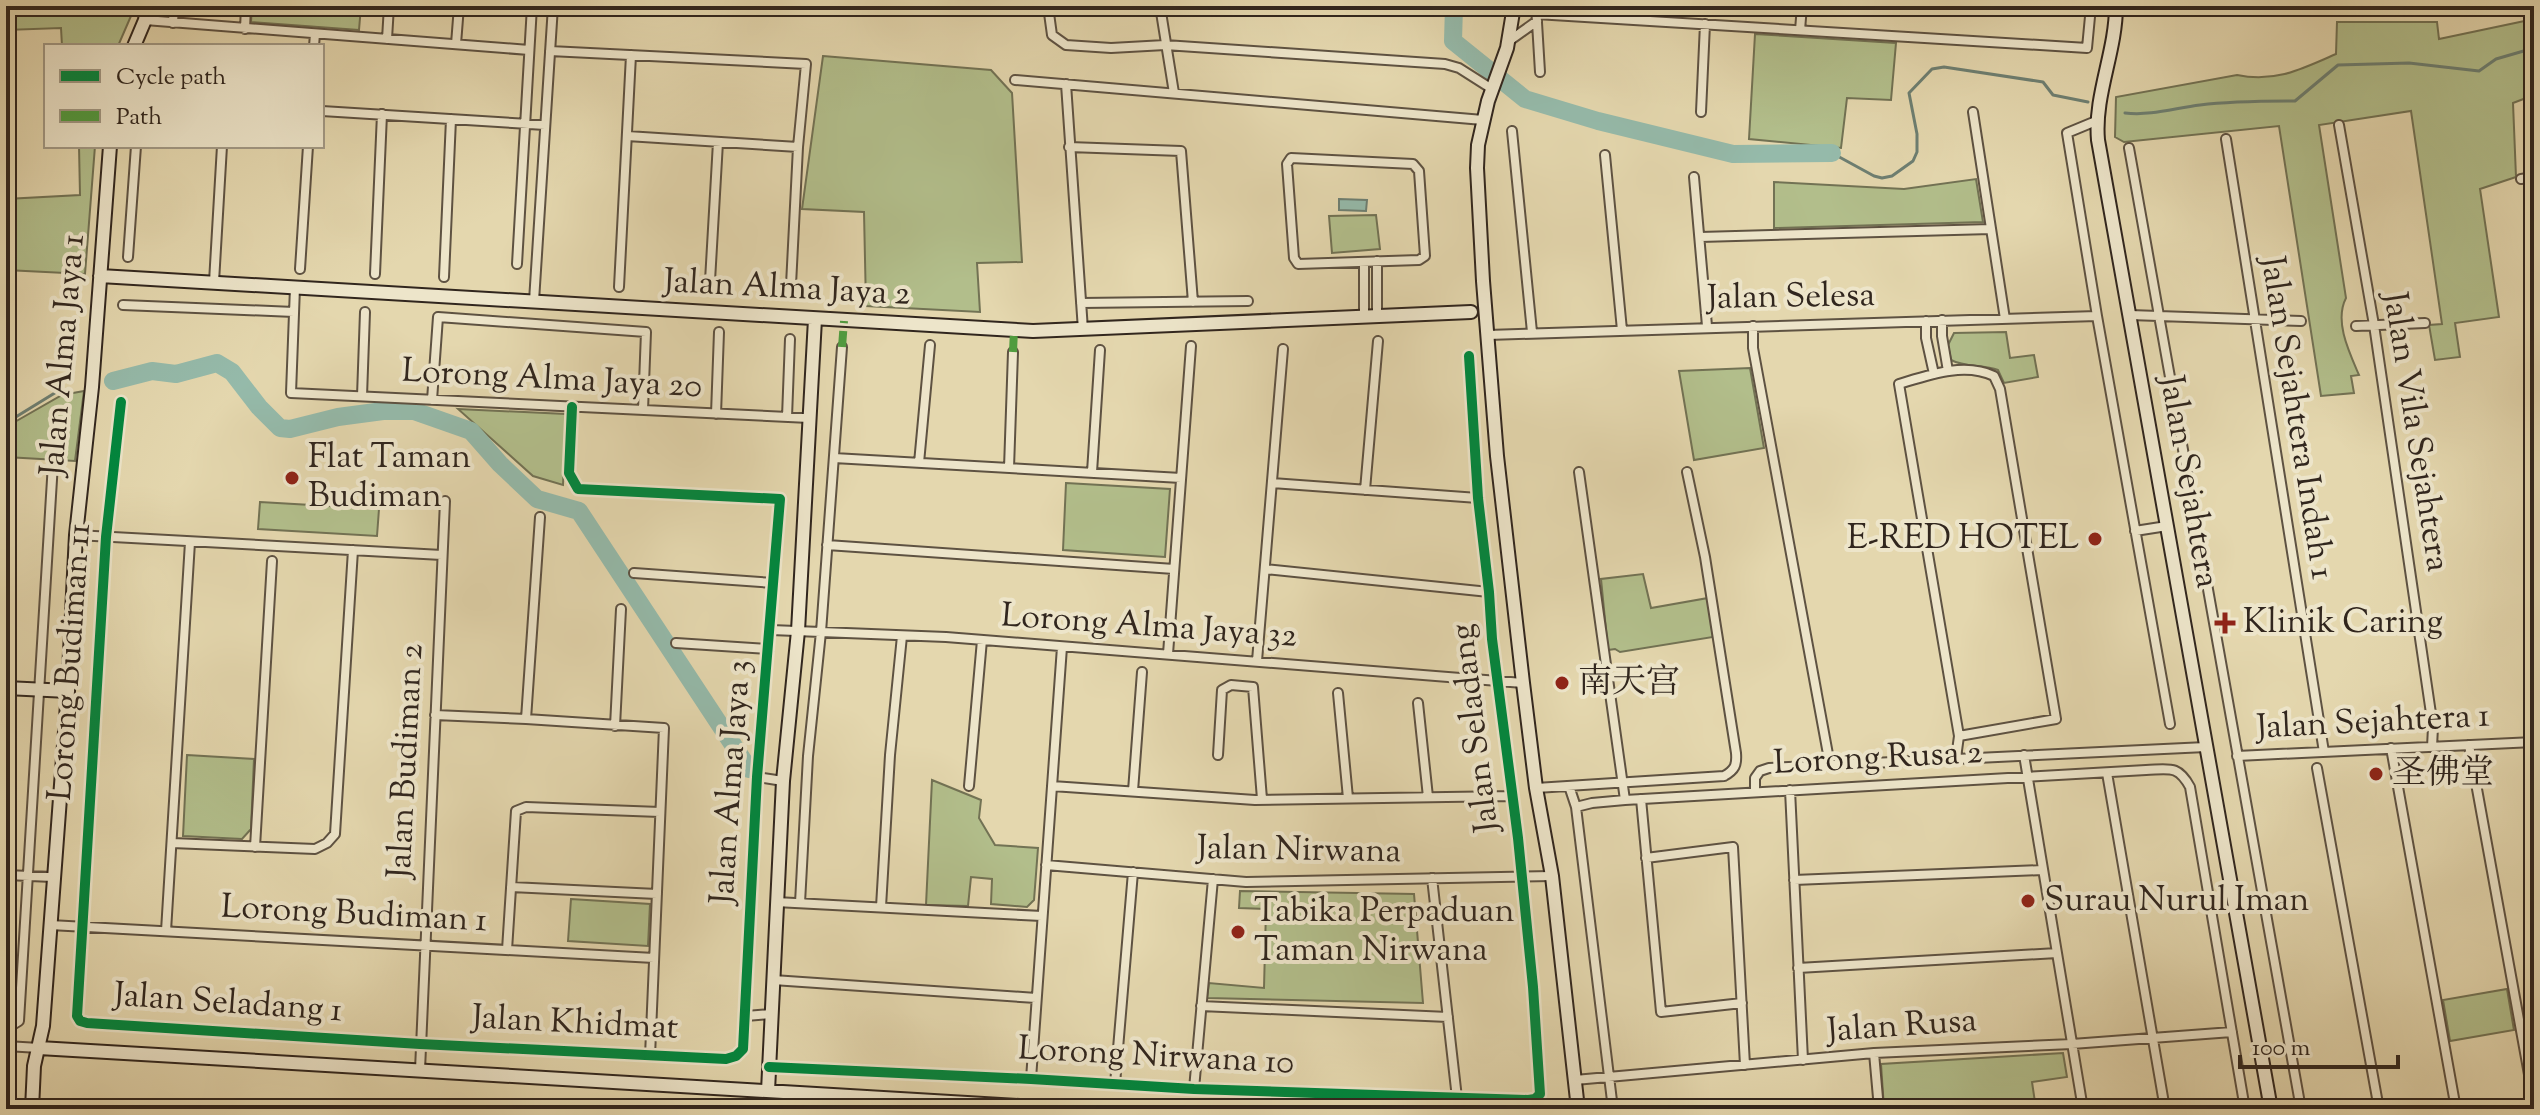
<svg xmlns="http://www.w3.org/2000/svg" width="2540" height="1115" font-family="'Sorts Mill Goudy','Noto Serif SC',serif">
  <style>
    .green { fill: #b2be8b; stroke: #727254; stroke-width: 2 }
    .water { fill: #95baaa; stroke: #6d7f72; stroke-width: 2 }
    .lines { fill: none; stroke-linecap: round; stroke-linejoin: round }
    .stream { stroke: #6d7f72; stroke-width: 3 }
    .river { stroke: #95baaa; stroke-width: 18 }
    .street-casing { stroke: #5e5242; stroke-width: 12 }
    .secondary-casing { stroke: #31261e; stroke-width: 16 }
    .street { stroke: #ede5ca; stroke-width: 8 }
    .secondary { stroke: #ede5ca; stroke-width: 12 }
    .quiet { stroke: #509c3f; stroke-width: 8; stroke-dasharray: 16 8; stroke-linecap: butt }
    .cycleway-casing { stroke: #ede5ca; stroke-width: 15 }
    .cycleway { stroke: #00873e; stroke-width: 10 }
    .poi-dot { fill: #8f2418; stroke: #ede5ca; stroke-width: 3 }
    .labels { text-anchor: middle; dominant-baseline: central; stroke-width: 8; stroke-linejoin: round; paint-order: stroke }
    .street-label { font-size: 34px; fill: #31261e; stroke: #ede5ca }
    .poi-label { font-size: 34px; fill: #31261e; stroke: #ede5ca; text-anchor: start }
  </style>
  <rect width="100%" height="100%" fill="#e4d7ae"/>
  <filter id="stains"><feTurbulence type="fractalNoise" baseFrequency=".0025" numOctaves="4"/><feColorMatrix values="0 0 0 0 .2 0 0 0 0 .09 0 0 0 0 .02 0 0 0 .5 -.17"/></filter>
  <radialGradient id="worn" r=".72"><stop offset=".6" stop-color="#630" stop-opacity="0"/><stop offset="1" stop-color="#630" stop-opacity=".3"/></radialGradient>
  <!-- green -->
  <path class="green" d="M252,6H361L359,30L251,22Z
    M134,9L118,46H62L61,28L6,30V11Z
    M2534,19V95L2513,103L2516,177L2480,189L2499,317L2455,323L2460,357L2435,360L2429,325L2442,324L2411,111L2319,125L2346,298C2334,321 2349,352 2359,375L2351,376L2354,393L2321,396L2279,126L2124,142L2115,137L2116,97L2237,75C2275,83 2302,69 2336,54L2337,22H2437L2439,39Z
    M1755,34L1896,43L1891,100L1847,98L1841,148L1749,139Z
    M823,56L991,70L1012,93L1022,262L977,263L980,312L866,306L864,212L802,209Z
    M79,146H95L85,274L6,270V199L80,195Z
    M1976,179L1983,222L1774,228V182L1904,189Z
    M1376,215L1380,249L1332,253L1329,216Z
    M2006,332L2010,358L2034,355L2038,377L2004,383L1998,370C1983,364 1966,368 1951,360L1948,345L1954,333Z
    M1750,368L1764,448L1694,460L1679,371Z
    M84,391L75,461L6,457V427L62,395Z
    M458,409L566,414L563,485L533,476Z
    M1066,483L1170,489L1165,557L1063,550Z
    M260,502L379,509L377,536L258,529Z
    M1643,574L1651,608L1708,598L1713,637L1620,652L1615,649L1608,650L1601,579Z
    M187,755L254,759L251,829L242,839L183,836Z
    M932,780L981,800L979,818L995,845L1038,848L1034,900L1027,907L991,904L992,879L971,877L968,906L926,905Z
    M1240,891L1414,894L1423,1003L1207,998L1209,983L1264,988L1266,909L1239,908Z
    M571,899L650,904L648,946L568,941Z
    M2507,989L2514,1030L2450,1041L2443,1000Z
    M2063,1053L2067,1077L2032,1082L2036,1109H1884L1881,1064Z"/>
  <!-- water -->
  <path class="water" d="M1339,199L1367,200L1366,211L1339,210Z"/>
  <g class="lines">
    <!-- stream -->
    <path class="stream" d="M2125,113C2151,116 2175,108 2200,105C2232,101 2263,101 2295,101L2338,65L2409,63L2479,71L2496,59L2534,48
      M1832,153L1874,176L1882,178L1892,176L1913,161L1917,152V134L1909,93L1932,69L1944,67L2043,82L2053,95L2088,102
      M6,423L58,391"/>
    <!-- river -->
    <path class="river" d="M1454,6L1453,41L1525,99L1598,121L1733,154L1832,153
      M113,381L152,371L176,374L217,363L232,372L259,407L280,428L290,429L338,417L383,411H414L471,431L500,464L537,499L579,511L749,769"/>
    <defs>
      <path id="street" d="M1048,6L1052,35L1066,45L1111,48L1165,45L1445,64L1459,68L1492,89
        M1160,6L1174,93
        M1536,6L1540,72
        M1536,14L2087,48L2091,6
        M145,20L529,50
        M173,23L174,6
        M245,29L246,6
        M1800,30L1802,6
        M387,39L389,6
        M1509,41L1537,21
        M456,44L459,6
        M314,46L315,34
        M550,51L806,64L798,147L791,285
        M1015,80L1483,120
        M1066,84L1083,330
        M322,111L545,125
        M1701,112L1705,24
        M1973,112L2005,319
        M2096,121L2067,133L2097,316L2170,724
        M2339,125L2374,325L2433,727L2432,747
        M1512,131L1532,332
        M627,136L798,147
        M2226,139L2324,752
        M1069,147L1181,151L1193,302
        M2129,148L2301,1109
        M1605,155L1622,330
        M1291,158L1413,164L1419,171L1425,256L1419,260L1298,264L1294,258L1287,164Z
        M1694,177L1707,326
        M2521,179L2534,177
        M1700,237L1991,229
        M128,257L136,146
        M1364,262V317
        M517,264L532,6
        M300,269L308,146
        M375,274L382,114
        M444,277L451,119
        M710,281L718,142
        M214,282L222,146
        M295,287L291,393L809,418
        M619,287L631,55
        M534,301L553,6
        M1081,303L1248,301
        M123,305L294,312
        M2130,315L2301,321
        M1377,316V261
        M1942,320V336L1948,371
        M1926,321V338L1934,374
        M1753,326V348L1830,765
        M2356,326L2425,323
        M1488,335L2097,316
        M362,396L365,312
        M432,400L438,317L646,332L643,410
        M121,402L106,537L77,1016L80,1021L87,1023L420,1044L726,1059L736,1056L743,1049L757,777L780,499L578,489L569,473L572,407
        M716,414L719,332
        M787,417L790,339
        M834,458L1181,478
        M919,463L930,345
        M1009,468L1013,352
        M1092,472L1100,350
        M1579,472L1625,800
        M1687,472L1705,557L1736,753C1737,765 1735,770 1724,776
        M1272,483L1478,498
        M1365,490L1378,341
        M2135,531L2167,526
        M76,535L442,555
        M827,545L1174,569
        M1265,569L1489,592
        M634,573L774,583
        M771,630L946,637L1523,683
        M676,643L769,649
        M1168,654L1191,346
        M1257,661L1283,349
        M1338,693L1348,798
        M1418,703L1428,797
        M435,715L526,719L664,728L650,1056
        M526,719L540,517
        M615,726L621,609
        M2469,745L2534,1102
        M2391,748L2456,1109
        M1218,755L1222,690L1231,685L1253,687L1262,799
        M2024,755L2083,1109
        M2237,756L2534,742
        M1956,758L1959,736L1899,384C1929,375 1964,362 1994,376L2000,389L2056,719L1959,736
        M2317,768L2379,1109
        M2107,773L2165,1109
        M757,777L783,781
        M969,786L982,640
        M1052,786L1255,800L1511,796
        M1569,786L1576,807L1613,1109
        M1536,788L1724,776
        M1790,790L1803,1060
        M1133,791L1142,672
        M1755,792V778L1760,771L1769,768L2206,747
        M1641,799L1661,1012L1742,1003
        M1576,807L1592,803L1625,800L2146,770C2170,769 2178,765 2190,787L2245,1109
        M172,843L315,849L327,843L335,834L353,550
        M255,847L272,561
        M1646,858L1733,847L1745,1065
        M1046,865L1246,882L1552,876
        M6,875L53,877
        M1432,878L1457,1098
        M1794,880L2043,870
        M511,887L657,894
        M776,902L1042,916
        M800,903L808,756L821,632L842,347
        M881,907L890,755L902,636
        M50,925L654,958
        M166,931L190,542
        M507,950L516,811L526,807L660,812
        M1798,968L2057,953
        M773,980L1036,998
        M1201,1006L1448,1017
        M746,1016L771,1014
        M6,1029L19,1021L53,463
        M6,1046L39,1048
        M1874,1053L1879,1109
        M769,1067L1031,1079L1194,1089L1528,1100L1535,1099L1540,1094L1533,987L1518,838L1492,639L1489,592L1478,498L1469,356
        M420,1070L445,501
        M1031,1079L1062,647
        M1575,1080L1874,1053L2072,1044L2232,1032
        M1115,1084L1133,872
        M1194,1089L1213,879"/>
      <path id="secondary" d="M1514,6L1507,48L1488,101L1478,145L1477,168L1483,281L1497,456L1523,683L1536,788L1552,876L1578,1109
        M2116,6C2116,52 2094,95 2098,140L2271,1109
        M134,46L145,20L147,6
        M100,276L1033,331L1471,312
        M6,688L68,691
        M39,1048L1070,1109
        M768,1091L783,781L798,631L815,319
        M32,1109L34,1066L43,1026L68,691L76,535L92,387L110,146"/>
    </defs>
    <!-- street casing -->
    <use href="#street" class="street-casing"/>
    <!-- secondary casing -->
    <use href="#secondary" class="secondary-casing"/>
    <!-- street -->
    <use href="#street" class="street"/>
    <!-- secondary -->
    <use href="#secondary" class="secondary"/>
    <!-- quiet -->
    <path class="quiet" d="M842,347L844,321
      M1013,352L1014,330"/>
    <defs>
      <path id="cycleway" d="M121,402L106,537L77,1016L80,1021L87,1023L420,1044L726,1059L736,1056L743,1049L757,777L780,499L578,489L569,473L572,407
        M769,1067L1031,1079L1194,1089L1528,1100L1535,1099L1540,1094L1533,987L1518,838L1492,639L1489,592L1478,498L1469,356"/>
    </defs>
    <!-- cycleway casing -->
    <use href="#cycleway" class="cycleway-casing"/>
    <!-- cycleway -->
    <use href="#cycleway" class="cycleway"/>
  </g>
  <!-- markers -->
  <g class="poi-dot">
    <circle cx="292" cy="478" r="8"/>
    <circle cx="2095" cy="539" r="8"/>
    <path d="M2221 611h8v8h8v8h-8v8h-8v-8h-8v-8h8z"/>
    <circle cx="1562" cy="683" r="8"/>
    <circle cx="2376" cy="774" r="8"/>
    <circle cx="2028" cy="901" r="8"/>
    <circle cx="1238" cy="932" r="8"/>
  </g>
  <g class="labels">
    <!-- street labels -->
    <g class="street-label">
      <text transform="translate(787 289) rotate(3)">Jalan Alma Jaya 2</text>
      <text transform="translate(1791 298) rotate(-1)">Jalan Selesa</text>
      <text transform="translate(64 355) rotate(-85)">Jalan Alma Jaya 1</text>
      <text transform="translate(552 380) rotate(3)">Lorong Alma Jaya 20</text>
      <text transform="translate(2296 418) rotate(81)">Jalan Sejahtera Indah 1</text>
      <text transform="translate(2415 432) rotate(81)">Jalan Vila Sejahtera</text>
      <text transform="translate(2188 482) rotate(80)">Jalan Sejahtera</text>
      <text transform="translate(1149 627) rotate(4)">Lorong Alma Jaya 32</text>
      <text transform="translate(71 662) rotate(-86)">Lorong Budiman 11</text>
      <text transform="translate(2373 723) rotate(-3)">Jalan Sejahtera 1</text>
      <text transform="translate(1476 728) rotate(-97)">Jalan Seladang</text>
      <text transform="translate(1878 759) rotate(-3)">Lorong Rusa 2</text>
      <text transform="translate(407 761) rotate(-87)">Jalan Budiman 2</text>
      <text transform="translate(732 782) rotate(-86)">Jalan Alma Jaya 3</text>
      <text transform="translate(1299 851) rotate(1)">Jalan Nirwana</text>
      <text transform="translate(354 915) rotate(3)">Lorong Budiman 1</text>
      <text transform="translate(228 1004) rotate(4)">Jalan Seladang 1</text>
      <text transform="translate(575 1024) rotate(3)">Jalan Khidmat</text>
      <text transform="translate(1902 1027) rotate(-4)">Jalan Rusa</text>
      <text transform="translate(1156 1057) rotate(3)">Lorong Nirwana 10</text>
    </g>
    <!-- poi labels -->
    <g class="poi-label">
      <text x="308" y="458">Flat Taman<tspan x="308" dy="39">Budiman</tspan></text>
      <text x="2079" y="539" text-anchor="end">E-RED HOTEL</text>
      <text x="2243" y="623">Klinik Caring</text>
      <text x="1578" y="683">南天宫</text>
      <text x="2392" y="774">圣佛堂</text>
      <text x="2044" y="901">Surau Nurul Iman</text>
      <text x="1254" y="912">Tabika Perpaduan<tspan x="1254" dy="39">Taman Nirwana</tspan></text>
    </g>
  </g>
  <!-- margin -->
  <rect width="2540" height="1115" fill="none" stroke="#e4d7ae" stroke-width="32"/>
  <rect x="8" y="8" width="2524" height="1099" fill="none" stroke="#31261e" stroke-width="4"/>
  <rect x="16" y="16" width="2508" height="1083" fill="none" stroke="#31261e" stroke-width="2"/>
  <!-- legend -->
  <rect x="44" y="44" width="280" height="104" fill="#ede5ca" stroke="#a29985" stroke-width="2"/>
  <rect x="60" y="70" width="40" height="12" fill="#00873e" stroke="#a29985" stroke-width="2"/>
  <text x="116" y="84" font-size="24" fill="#31261e">Cycle path</text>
  <rect x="60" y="110" width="40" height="12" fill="#509c3f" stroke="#a29985" stroke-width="2"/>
  <text x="116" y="124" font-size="24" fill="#31261e">Path</text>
  <!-- scale -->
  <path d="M2240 1055v12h158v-12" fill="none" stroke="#31261e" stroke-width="4"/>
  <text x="2252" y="1055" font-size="24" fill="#31261e" stroke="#ede5ca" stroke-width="6" paint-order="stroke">100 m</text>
  <rect width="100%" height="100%" filter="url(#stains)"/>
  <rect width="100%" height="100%" fill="url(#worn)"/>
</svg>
